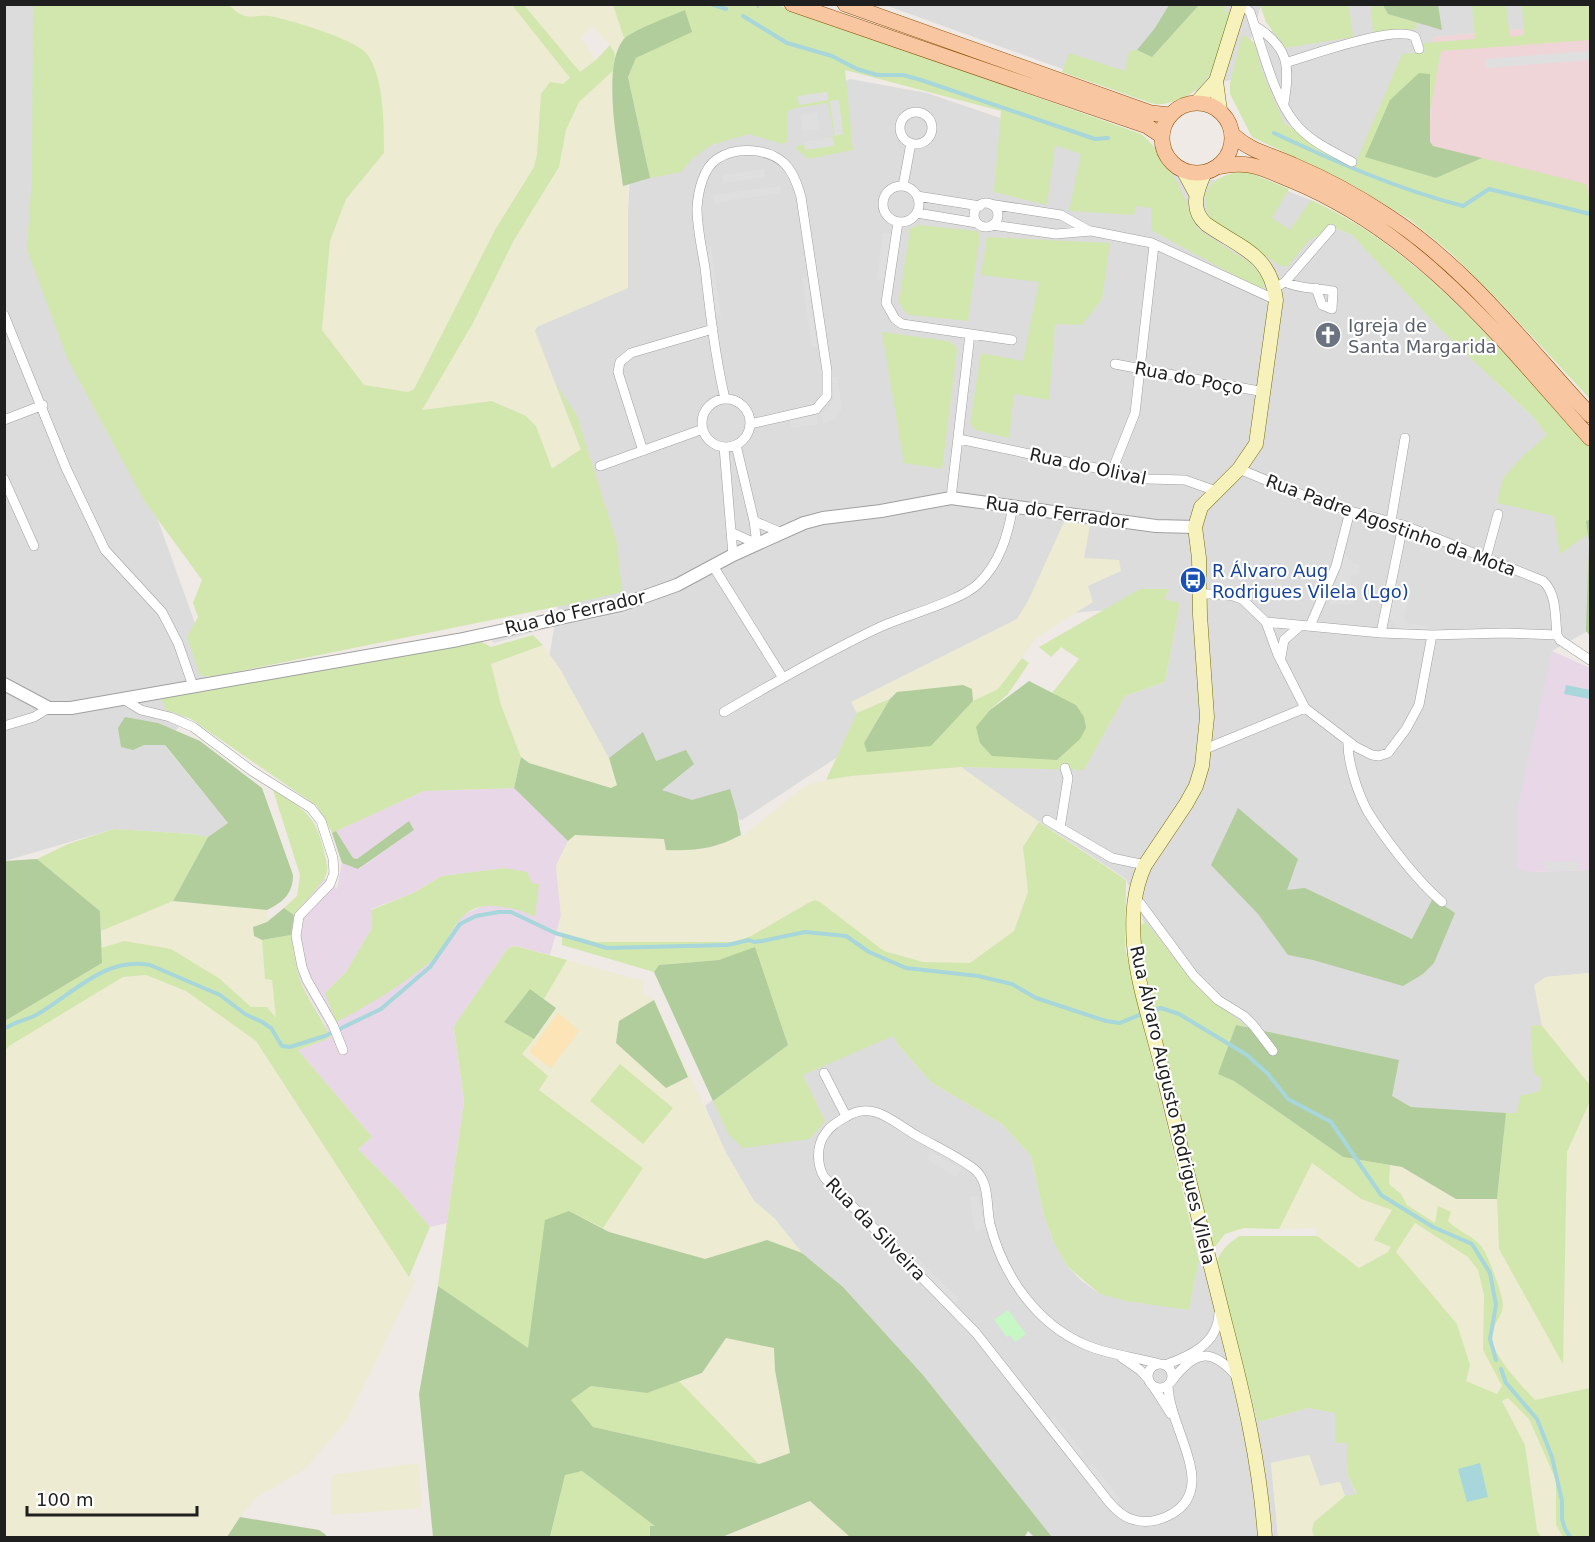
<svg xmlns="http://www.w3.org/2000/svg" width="1595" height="1542" font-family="'DejaVu Sans',sans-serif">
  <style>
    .residential { fill: #dddcdc }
    .commercial { fill: #efd5d8 }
    .industrial { fill: #e8d7e7; fill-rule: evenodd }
    .farmland { fill: #edebd1 }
    .grass { fill: #d2e7ad; fill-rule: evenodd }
    .forest { fill: #b1cd9c; fill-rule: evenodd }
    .sand { fill: #fce4b6 }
    .park { fill: #c7f7c4 }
    .parking { fill: #dfdfdf }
    .water { fill: #a7d6db }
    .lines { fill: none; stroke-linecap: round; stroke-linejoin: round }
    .stream { stroke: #a7d6db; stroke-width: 4 }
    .minor-tunnel { stroke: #c5c1bd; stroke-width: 9; stroke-dasharray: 9 4.5; stroke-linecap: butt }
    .minor-casing { stroke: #a0a0a0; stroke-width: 10 }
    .tertiary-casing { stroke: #a0a0a0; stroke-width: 14 }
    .secondary-casing { stroke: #726f0a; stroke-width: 15 }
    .primary-casing { stroke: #935106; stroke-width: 16 }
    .minor { stroke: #fff; stroke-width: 9 }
    .tertiary { stroke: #fff; stroke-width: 12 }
    .secondary { stroke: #f7f2bb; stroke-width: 14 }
    .primary { stroke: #f8c7a1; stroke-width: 15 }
    .labels { text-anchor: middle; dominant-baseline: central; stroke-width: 4.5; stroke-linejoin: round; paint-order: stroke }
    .worship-label { font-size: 18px; fill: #5b616d; stroke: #fff; text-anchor: start }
    .street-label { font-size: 18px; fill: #1f1f1f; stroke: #fff }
    .transit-label { font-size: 18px; fill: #164399; stroke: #fff; text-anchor: start }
  </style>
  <rect width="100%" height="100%" fill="#efeae5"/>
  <!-- residential -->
  <path class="residential" d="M43,4L154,509L210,665L200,696L165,746L228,823L208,837L193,834L114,829L5,861L4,5Z
    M885,5H1261L1249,47L1309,5H1563L1555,26L1433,37L1429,158L1372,172L1284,123L1259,71L1157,103Z
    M850,79L927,93L1147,168L1214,180L1246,175L1311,200L1338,229L1352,235L1499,385L1533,417L1548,436L1590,524V630L1552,651L1529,872L1590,870V973L1546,977L1568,1083L1481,1155L1179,1008L1126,879L990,789L961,767L1084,769L1125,696L1165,682L1180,603L1030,617L839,756L742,820L630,796L549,658L558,605L527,325L625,272L630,174Z
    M864,976L899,1046L932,1083L1002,1124L1031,1156L1044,1215L1054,1243L1068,1267L1082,1281L1100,1294L1189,1310L1199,1260L1216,1266L1258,1422L1308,1408L1335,1413V1442H1348V1476L1357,1495L1345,1496L1340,1482L1320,1486L1309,1455L1271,1463L1278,1537H1052L923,1375L843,1287L802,1253L775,1219L754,1201L726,1153L705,1106Z"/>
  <!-- commercial -->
  <path class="commercial" d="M1590,19V210L1429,158L1433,37L1555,26Z"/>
  <!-- industrial -->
  <path class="industrial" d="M1552,651L1590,668V870L1529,872L1517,869V810Z
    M514,788L568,841L556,866L561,915L550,955L515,946L454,1028L464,1101L447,1223L430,1227L398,1189L358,1149L372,1137L298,1050L329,1038L324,1022L304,988L299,976L291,935L294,915L324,878L337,889L342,863L359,869L414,830L409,821L357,859L353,858L336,831L424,791ZM505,868L532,883L463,915L431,961L325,993L346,972L372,928L371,909L413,893L442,876Z"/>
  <!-- farmland -->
  <path class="farmland" d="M229,5H512L570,78L563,84L534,167L495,230L414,389L408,392L364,385L322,330L330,241L346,199L384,153L272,16L255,18L238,13Z
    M524,5H613L624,38L615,54L610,45L592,26L581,38L596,60L580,72Z
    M614,70L611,92L624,186L628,184V288L537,327L535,331L581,450L551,469L536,426L526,416L493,401L422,410L473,323L514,240L559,167L566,130L579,102Z
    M1064,522L1090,525L1084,558L1119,560L1121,571L1088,586L1093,602L1036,638L998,689L973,701L972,689L897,692L890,699L857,713L851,702L1017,619L1029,599Z
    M543,645L560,669L609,758L617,785L611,788L529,763L521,757L501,705L491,664Z
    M961,767L1039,822L1023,847L1028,892L1014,931L970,963L923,962L884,951L820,902L815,900L808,903L751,936L733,942H596L563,933L558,929L561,915L556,866L568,841L575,835L664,839L666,850H688L714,847L744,835L801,789L812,783L851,776Z
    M173,901L267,910V922L253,927L254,936L262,940L265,979L272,980L276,1018L267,1008L251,1007L220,979L124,941L101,948V931Z
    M515,946L644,981V994L654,1000L726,1153L754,1201L775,1219L802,1253L767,1240L706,1260L609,1232L569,1211L545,1220L528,1349L438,1286L464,1101L454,1028L456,1023L508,948Z
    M1590,973V1085L1542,1026L1534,985L1546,977Z
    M146,975L186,991L256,1041L409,1277L415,1281L347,1420L305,1469L257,1497L240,1517L227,1537L5,1538V1051L9,1046L123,977Z
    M1590,1101V1388L1535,1401L1507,1370L1499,1355L1492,1336L1503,1306L1481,1246L1456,1229L1448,1221L1450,1212L1435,1223L1407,1205L1401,1194L1389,1184L1390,1165L1402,1167L1456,1199H1497L1499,1249L1563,1363L1567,1152Z
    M1312,1163L1361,1199L1393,1210L1374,1240L1392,1247L1388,1252L1358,1268L1317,1236L1316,1228L1279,1229Z
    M1415,1223L1468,1257L1478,1270L1484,1295L1483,1350L1502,1387L1497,1394L1466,1381L1396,1252Z
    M726,1338L774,1347L775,1370L790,1453L759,1464L679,1381L702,1373Z
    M1508,1398L1529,1419L1556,1480V1525L1563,1537H1541L1537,1530L1525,1445L1502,1401Z
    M1309,1455L1320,1486L1340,1482L1345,1496L1314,1522L1312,1530L1314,1537H1278L1271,1463Z
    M419,1463L421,1508L331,1515L332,1475Z
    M810,1501L850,1537L722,1538Z"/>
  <!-- grass -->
  <path class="grass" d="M33,5H229C249,25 255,12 275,17C295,22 351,38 365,52C384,71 384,127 384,153L346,199L330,241L322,330L364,385L408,392L414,389L495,230L534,167L537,154L541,94L550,82L563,84L570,78L512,5H524L580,72L596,60L610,45L615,54L614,70L579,102L566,130L559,167L514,240L473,323L422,410L492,401L526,416L536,426L552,469L581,449L556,384L577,416L617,543L622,592L570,604L211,677L200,675L187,637L198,617L193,603L202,580L145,502L68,360L27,250L32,174Z
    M613,5H777L1141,134C1158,147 1175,177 1184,197C1190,208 1190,221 1200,231L1250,263L1264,279L1263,291L1151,230V208L1136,206L1134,215L1069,211L1081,154L1055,145L1047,205L994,192L1001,111L845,70L853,150L809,159L796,149L797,146L834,137L828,103L795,108L787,112V142L782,144L749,134L711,145L692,159L681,172L650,178L628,77L636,58L691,32L685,10L624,38Z
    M1199,5H1227L1224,11L1230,13C1219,49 1216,87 1177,100C1169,103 1163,105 1154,104L1062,72L1069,53L1125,71L1129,51L1137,50L1152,57Z
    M1260,5H1349L1353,37L1285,48L1266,22Z
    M1371,5H1383L1388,14L1417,23L1416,29L1373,33Z
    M1472,5H1506L1510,37L1524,35L1522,5H1590V40L1441,51L1430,110V74L1365,156L1436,178L1482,158L1586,184L1590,202V399L1501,303L1450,252L1409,219L1349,183L1252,137L1230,94V83L1242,36H1246L1255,44L1262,71L1284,123L1354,167L1402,54L1425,52L1423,43L1475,39Z
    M1246,171L1289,189L1272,218L1290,230L1311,200C1426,252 1505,358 1590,447V519L1586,521L1588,534L1560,554L1554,516L1497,503L1503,478L1523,456L1547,435L1533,417L1440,329L1352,235L1338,229L1310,239L1287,267L1279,265L1213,222C1194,190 1214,174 1246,171Z
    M918,225L977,231L980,235L968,321L909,315L902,308L899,302L910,229Z
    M987,237L1110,243L1102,299L1082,325L1055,324L1049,400L1014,394L1009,438L975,430L970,423L981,353L1023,361L1039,282L981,275Z
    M882,332L948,341L956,346L957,351L942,469L904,463Z
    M1140,589H1169L1164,599L1180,603L1165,682L1125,696L1084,770L961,767L851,776L826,780L857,713L890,699L864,743L931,746L973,701L998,689L1022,658L1029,663L1008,694L990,710L1076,705L1052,693L1079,659L1061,647L1051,657L1039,647Z
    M533,635L543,645L491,664L501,705L521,757L514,788L424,791L332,833L317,806L191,719L166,710L161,697L399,656L478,640L491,647Z
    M273,790C304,810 316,814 324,852C326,860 329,868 326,875C321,886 302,904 294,915L284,908L297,896L300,875Z
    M1039,822L1126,880L1125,948L1199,1260L1189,1310L1126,1301L1100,1294L1068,1267L1054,1243L1044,1215L1031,1156L1002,1124L932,1083L899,1046L893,1036L803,1075L825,1121L810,1139L743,1148L729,1135L713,1101L788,1045L755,948L719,960L659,965L654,972L562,945V933L596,942H733L751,936L808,903L815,900L820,902L884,951L923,962L970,963L1014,931L1028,892L1023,847Z
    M114,829L193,834L208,837L173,901L101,931L100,911L37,859L68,844Z
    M505,868L527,872L532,883L539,884L535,917C522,910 511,908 496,906C454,902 454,940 430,962C404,984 366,1007 336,1022L325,993L346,972L372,928L371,910L413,893L442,876Z
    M1146,922L1200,990L1247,1027L1236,1025L1219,1074L1234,1081L1343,1157L1390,1165L1389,1184L1401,1194L1407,1205L1435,1223L1438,1206L1451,1212L1448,1221C1457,1231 1472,1235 1481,1246C1488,1254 1503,1295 1503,1306C1502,1316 1492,1326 1492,1336C1492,1356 1522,1386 1535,1400L1590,1388V1537H1563L1556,1525V1480L1529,1419L1508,1398L1502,1401L1525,1445L1537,1530L1541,1537H1314L1312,1530L1314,1522L1345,1496L1357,1494L1348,1476L1347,1443H1335V1413L1308,1408L1258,1422L1216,1266C1218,1252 1228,1244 1239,1236H1317L1359,1268L1388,1252L1391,1247L1374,1240L1392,1210L1361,1199L1312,1163L1279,1229L1244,1228L1225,1234L1213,1249L1151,999L1138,934L1141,925ZM1415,1223L1468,1257L1478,1270L1484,1295L1483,1350L1502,1386L1497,1394L1466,1381L1470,1365L1457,1324L1396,1252Z
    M291,935C294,952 296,971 303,987C311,1004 323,1020 330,1038L298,1050L372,1137L358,1149L398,1189L430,1227L409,1277L256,1041L186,991L146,975L123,977L9,1046L5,1051V1021L102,963L101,948L124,941L171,949L220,979L251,1007H267L276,1018L272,980L265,979L262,940Z
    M515,946L567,960L544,999L530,989L504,1022L534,1039L522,1054L548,1076L539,1090L643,1168L603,1228L569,1211L528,1349L438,1286L464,1101L454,1028L456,1023L508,948Z
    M1531,1025L1542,1026L1590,1085V1101L1567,1152L1563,1364L1499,1249L1497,1199L1506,1113H1517L1520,1096L1540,1091L1541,1078L1533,1073Z
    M620,1064L673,1108L643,1144L590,1101Z
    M679,1381L759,1464L593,1427L570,1400L591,1386L647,1393Z
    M582,1471L657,1527L650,1526V1537L550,1538L565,1474Z"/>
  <!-- forest -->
  <path class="forest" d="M1169,5H1199L1152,57L1137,50L1155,28Z
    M1383,5H1438L1442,30L1388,14Z
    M685,10L692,32L636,58L628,77L650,178L623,186C619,151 601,69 623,40C628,32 673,15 685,10Z
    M1419,73L1430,74V142L1433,146L1482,158L1436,178L1365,157L1390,100Z
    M1590,519V636L1586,631L1589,542L1586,521Z
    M1029,681L1076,705L1084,717L1086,728L1080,739L1057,760L992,756L980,743L976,727L990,710Z
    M963,685L972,689L973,701L931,746L867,752L864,743L890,699L897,692Z
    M125,717L158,723L200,741L262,788L293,875C293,894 283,902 267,910L173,901L208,837L228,823L165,745H144L133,750L121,747L118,728Z
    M643,732L656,761L686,750L694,764L662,790L692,800L730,789L737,813L741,835C715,849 695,851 666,850L664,839L575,835L568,841L514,788L521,757L529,763L611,788L617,785L609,758Z
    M1238,808L1298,859L1287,890L1305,888L1412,939L1433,898L1455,913L1434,963L1423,974L1403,986L1313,960L1288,955L1258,914L1211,865Z
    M409,821L414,830L358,869L342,863L332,833L336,831L353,858L357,859Z
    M37,859L100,911L102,963L5,1021V861Z
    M284,908L294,915L291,935L262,940L254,936L253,927L267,922Z
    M755,947L788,1045L713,1101L654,972L659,965L719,960Z
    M530,989L556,1008L534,1039L504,1022Z
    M654,1000L688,1077L666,1088L616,1043L619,1021Z
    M1236,1025L1399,1060L1392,1096L1411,1107L1506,1113L1497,1199H1456L1402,1167L1343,1157L1234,1081L1218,1074Z
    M569,1211L609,1232L705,1259L767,1240L802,1253L843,1287L923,1375L1052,1537H1034L1028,1531L1024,1538L850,1537L810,1501L722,1537H650V1526H655L582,1471L565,1475L550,1537H433L419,1394L438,1286L528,1348L545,1220ZM726,1338L774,1348L775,1370L790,1453L759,1464L593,1427L571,1400L591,1386L647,1393L702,1373Z
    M240,1517L319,1530L326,1535V1537H227Z"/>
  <!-- sand -->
  <path class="sand" d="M558,1013L579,1031L551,1068L529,1052Z"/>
  <!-- park -->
  <path class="park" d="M1008,1310L1026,1334L1015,1342L1010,1335L1007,1337L994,1320Z"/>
  <!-- parking -->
  <path class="parking" d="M1590,51V60L1486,68L1485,59Z
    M827,92L828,100L799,105L797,96Z
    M839,100L843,134L835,136L830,101Z
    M817,112L819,129L803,132L800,115Z
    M833,138L834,146L805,150L804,142Z
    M764,169L765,177L723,183L722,175Z
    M780,186L781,193L714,203L712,195Z
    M883,232L892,234L886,280L877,279Z
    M706,246H711L721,316H715Z
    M802,278H807L817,347H812Z
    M832,377H837L842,409L834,420L823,423L822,413L827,410L834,399Z
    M817,415L818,424L791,428L789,419Z
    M1345,554L1354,564L1359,565L1360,574L1350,576L1354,604L1329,605Z
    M1391,597L1408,601L1404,616L1406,623L1429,626V629H1402L1395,626L1389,615Z
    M626,607L625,614L552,627L494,643L489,638Z
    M1544,861L1579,862L1580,870H1545Z
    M931,1152L962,1169L956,1177L927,1159Z
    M978,1196L985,1230L976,1232L969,1197Z
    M915,1256L959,1299L955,1303L911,1260Z
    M1054,1416L1084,1454L1080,1457L1050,1419Z
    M1093,1464L1121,1500L1116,1504L1087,1467Z"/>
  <!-- water -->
  <path class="water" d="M1566,685L1590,690V699L1564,694Z
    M1480,1463L1488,1497L1467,1502L1458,1469Z"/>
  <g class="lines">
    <!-- stream -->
    <path class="stream" d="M711,4L726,9
      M743,16L787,43L832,56L857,69L877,75H903L921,80L1095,139L1108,138
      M1274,133C1336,162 1397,189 1463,206L1489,189L1590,214
      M1151,1011L1161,1008L1179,1014L1247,1055L1268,1074L1288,1099L1331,1122L1381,1195L1433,1227L1472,1244L1490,1273L1496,1305L1490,1339L1496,1360
      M4,1029C15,1021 28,1020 38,1014C74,993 106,956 150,965L220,995L245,1014L262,1022L271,1028L282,1046L290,1047L325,1036L381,1009L430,967L460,924L476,916L499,912H511L555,933L607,948L728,945L749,940L754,942L762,941L805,932L846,936L869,952L906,968L978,976L1012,984L1036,998L1106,1021L1120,1023L1144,1013
      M1501,1369L1506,1383L1537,1419L1552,1457L1562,1501V1519L1565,1529L1571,1538"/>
    <!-- minor-tunnel -->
    <path class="minor-tunnel" d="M755,5L756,4"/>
    <defs>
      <path id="minor" d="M1241,4L1250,12C1261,44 1274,98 1295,123C1309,141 1332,151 1352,162
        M1255,26C1289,47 1290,66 1284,103
        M1288,62C1311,55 1397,24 1415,37L1419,49
        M900 128a16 16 0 1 1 32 0a16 16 0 1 1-32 0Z
        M883 204a18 18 0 1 1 36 0a18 18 0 1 1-36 0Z
        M903,186L911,143
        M917,196L980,206
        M974 215a12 12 0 1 1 24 0a12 12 0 1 1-24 0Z
        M989,204L1061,215L1088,230
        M917,213L977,223
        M898,222L886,303L895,319L902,324L1012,340
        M992,225L1056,234L1091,231L1152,243L1276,300
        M1285,282C1299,289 1317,288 1333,291L1332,309L1322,305L1316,288
        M1280,285L1285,282L1331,229
        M4,315L66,468L105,550L162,612L178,643L193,686
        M1115,364L1264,392
        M725,399C715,356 710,312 705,268C702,249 697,228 697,208C698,192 703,168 717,159C736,146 769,148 785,164C794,173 798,186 801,197L827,371V396L816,409L750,424
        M702 423a24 24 0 1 1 48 0a24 24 0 1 1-48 0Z
        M4,420L43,405
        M959,439L1148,479L1185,480L1216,491
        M736,445L754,521L782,533
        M724,447L733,555
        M643,451L618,372L620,362L631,353L713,329
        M600,466L703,429
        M1239,469L1300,494L1350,511L1403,525L1543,581C1557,594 1555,617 1557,635
        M1112,471L1135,413L1154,245
        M4,479L34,546
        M951,498L970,334
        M754,521L757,544
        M1391,521L1405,438
        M733,533L757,544
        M1486,558L1498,514
        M713,566L783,678
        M1200,594C1215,594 1228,593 1242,599L1266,622L1278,655L1305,708L1356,747L1372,755L1379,756L1388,753L1406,729L1419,705L1432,635
        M1266,622L1381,633L1432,635L1504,633L1557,635
        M1310,626L1336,566L1350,511
        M1381,633L1403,525
        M1557,635L1560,640L1590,660
        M1281,657L1284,640L1300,626
        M123,699L141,710L170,717L193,727L252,771L311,808L321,821L333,858L334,873L330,884L299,916L296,936L302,967L307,980L333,1025L343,1050
        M724,712C775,682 825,653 878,628C903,616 959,602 978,584C1000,563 1008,535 1013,506
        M4,726L34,717L49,708
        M1348,741C1347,761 1358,794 1368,812C1385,839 1418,882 1442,902
        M1205,749L1305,708
        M1047,820L1112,858L1145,865
        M1060,828L1068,778L1065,768
        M1135,899L1140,903L1194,976L1218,1000L1244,1016L1253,1025L1273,1051
        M824,1073L846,1116
        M1121,1357L1140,1370L1149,1380
        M1148 1376a12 12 0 1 1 24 0a12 12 0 1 1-24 0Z
        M1160,1364C1136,1357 1109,1355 1086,1345C1036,1324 1003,1275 990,1224C986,1206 990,1181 974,1169C957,1156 937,1147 919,1137C895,1124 874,1099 846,1117C837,1122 830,1126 825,1134C816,1146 817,1165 824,1177L976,1333L1109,1502C1115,1509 1122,1516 1131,1519C1154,1527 1186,1513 1191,1489C1198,1463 1169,1418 1168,1386
        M1165,1365C1190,1356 1218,1344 1219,1313
        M1171,1382C1194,1351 1211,1346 1237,1377
        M1153,1386L1171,1414"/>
      <path id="tertiary" d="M4,684L49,708H71L458,640L621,605L677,585L733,555L804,523L823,518L881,511L951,498L1156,526L1195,527"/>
      <path id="secondary" d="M1216,81L1220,111
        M1197,102L1216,81L1240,4
        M1183,170L1196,194
        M1205,172C1197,190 1189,209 1206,224C1240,248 1271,254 1276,300L1256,444L1239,469L1201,507L1195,527L1199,558L1200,615L1207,717L1202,766L1196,786L1186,804L1145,865C1133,891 1132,917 1134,945C1137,985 1154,1033 1163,1073C1182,1156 1204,1237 1224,1319C1243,1392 1260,1463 1265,1538"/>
      <path id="primary" d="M792,4L1147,126L1162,136
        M845,4L1151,113L1170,115
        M1162 138a35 35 0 1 1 70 0a35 35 0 1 1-70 0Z
        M1233,135C1251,152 1272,155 1293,165C1326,179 1356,195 1386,215C1467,267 1525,345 1590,415
        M1217,167C1248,159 1264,169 1291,180C1420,233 1501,338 1590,438"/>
    </defs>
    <!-- minor casing -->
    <use href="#minor" class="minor-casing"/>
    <!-- tertiary casing -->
    <use href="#tertiary" class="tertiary-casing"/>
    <!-- secondary casing -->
    <use href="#secondary" class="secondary-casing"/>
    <!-- primary casing -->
    <use href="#primary" class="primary-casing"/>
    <!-- minor -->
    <use href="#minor" class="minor"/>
    <!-- tertiary -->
    <use href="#tertiary" class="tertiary"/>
    <!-- secondary -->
    <use href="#secondary" class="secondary"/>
    <!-- primary -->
    <use href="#primary" class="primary"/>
  </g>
  <!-- icons -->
  <defs>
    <symbol id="church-disc" viewBox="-11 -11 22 22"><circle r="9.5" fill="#6b7280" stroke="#fff"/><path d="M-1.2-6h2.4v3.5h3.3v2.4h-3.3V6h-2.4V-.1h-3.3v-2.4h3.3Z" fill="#fff"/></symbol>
    <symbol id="bus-disc" viewBox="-11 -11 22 22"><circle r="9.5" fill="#1a4fb4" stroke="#fff"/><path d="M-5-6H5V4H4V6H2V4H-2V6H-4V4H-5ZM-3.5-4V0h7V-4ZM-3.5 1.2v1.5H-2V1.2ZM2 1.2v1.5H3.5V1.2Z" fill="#fff"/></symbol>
  </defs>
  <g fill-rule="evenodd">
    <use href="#church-disc" x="1313" y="320" width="30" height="30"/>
    <use href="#bus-disc" x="1178" y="565" width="30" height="30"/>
  </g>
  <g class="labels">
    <!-- worship labels -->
    <g class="worship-label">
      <text x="1348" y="325">Igreja de<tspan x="1348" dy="21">Santa Margarida</tspan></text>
    </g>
    <!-- street labels -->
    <g class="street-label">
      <text transform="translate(1189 378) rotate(11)">Rua do Poço</text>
      <text transform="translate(1088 466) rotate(12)">Rua do Olival</text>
      <text transform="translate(1057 512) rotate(8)">Rua do Ferrador</text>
      <text transform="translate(1391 525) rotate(20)">Rua Padre Agostinho da Mota</text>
      <text transform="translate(575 612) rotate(-13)">Rua do Ferrador</text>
      <text transform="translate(1173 1105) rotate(77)">Rua Álvaro Augusto Rodrigues Vilela</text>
      <text transform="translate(876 1229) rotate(46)">Rua da Silveira</text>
    </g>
    <!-- transit labels -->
    <g class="transit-label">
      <text x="1212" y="570">R Álvaro Aug<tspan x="1212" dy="21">Rodrigues Vilela (Lgo)</tspan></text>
    </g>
  </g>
  <!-- border -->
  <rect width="1595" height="1542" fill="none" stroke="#1f1f1f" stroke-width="12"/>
  <!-- scale -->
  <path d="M27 1506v9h170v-9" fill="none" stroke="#1f1f1f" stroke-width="3"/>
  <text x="36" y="1506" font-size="18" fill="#1f1f1f" stroke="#ffffff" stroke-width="4.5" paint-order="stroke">100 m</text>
</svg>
